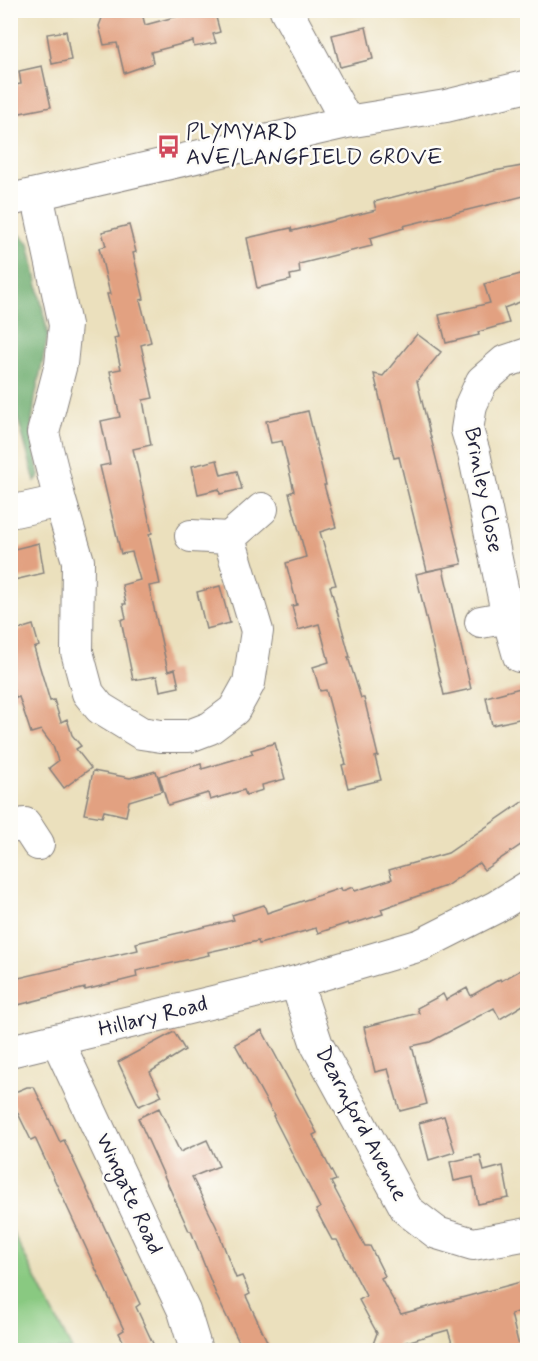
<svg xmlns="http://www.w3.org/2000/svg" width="538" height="1361" font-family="Mynerve,sans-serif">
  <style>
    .green { fill: #89c981; stroke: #56765e; stroke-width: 1.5 }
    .forest { fill: #6ead6f; stroke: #486855; stroke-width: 1.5 }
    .building { fill: #e2a181 }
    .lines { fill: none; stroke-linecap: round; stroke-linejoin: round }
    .minor-casing { stroke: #86817c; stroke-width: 34 }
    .minor { stroke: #fff; stroke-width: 32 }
    .labels { text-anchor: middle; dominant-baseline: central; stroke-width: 5; stroke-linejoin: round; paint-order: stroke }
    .poi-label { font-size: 22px; fill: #22223b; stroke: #fdfcf7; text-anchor: start }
    .street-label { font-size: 22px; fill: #22223b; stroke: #fdfcf7 }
  </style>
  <rect width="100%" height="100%" fill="#fdfcf7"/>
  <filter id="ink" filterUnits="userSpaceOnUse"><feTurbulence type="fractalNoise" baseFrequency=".0167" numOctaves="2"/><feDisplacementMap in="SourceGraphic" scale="12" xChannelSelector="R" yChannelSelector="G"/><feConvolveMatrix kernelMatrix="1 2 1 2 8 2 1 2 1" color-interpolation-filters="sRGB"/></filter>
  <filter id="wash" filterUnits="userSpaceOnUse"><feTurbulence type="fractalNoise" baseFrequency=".008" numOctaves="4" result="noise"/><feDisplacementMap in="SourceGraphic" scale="24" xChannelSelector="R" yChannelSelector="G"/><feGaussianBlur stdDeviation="1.35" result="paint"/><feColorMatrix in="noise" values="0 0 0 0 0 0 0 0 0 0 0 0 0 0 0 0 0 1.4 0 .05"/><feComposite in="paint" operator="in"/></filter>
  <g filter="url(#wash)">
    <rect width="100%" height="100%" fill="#ebe0bd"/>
    <!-- green -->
    <path class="green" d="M11,1229L72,1350H11Z"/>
    <!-- forest -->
    <path class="forest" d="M10,226L29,243L48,335L35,398L31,430L39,476L35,481L11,393Z"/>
    <g id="blocks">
      <!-- building -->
      <path class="building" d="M105,10H129L131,14L142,13L145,25L182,15L181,10H214L220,32L213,34L216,43L194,47L193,41L151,52L153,63L124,73L117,43L104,45L99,26Z
        M366,27L373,59L340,67L332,35Z
        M66,31L71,60L52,64L47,34Z
        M42,66L51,107L10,115V86L21,84L19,71Z
        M528,165V195L403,226L404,228L370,238L372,246L299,264L300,273L290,275L291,280L257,288L247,238L291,228L292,231L376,210L374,202L494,171Z
        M129,225L136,252L133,253L144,299L140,300L151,342L141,345L153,398L143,400L151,445L133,449L152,533L149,534L160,584L149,586L168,671L175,669L179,687L160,691L157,676L133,680L121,620L126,618L123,604H126L122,585L140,580L132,552L121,554L100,466L110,464L101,421L120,417L110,371L121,369L114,338L118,337L107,294H110L99,248L106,246L102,232Z
        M528,272V299L504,308L509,323L478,332L479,335L446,343L439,315L490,303L484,284Z
        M417,334L441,352L417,381L462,564L427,571L399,457L394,458L374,374L383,376Z
        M308,411L326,485H324L336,527L320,532L336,585L330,586L350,657H348L361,698H364L378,756L375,757L381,780L348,788L342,765L346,764L326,690L320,691L313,667L329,662L319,624L298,630L292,606L297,605L286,563L306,557L289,493L294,491L282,441L271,443L266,421Z
        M217,460L221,475L237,471L242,489L220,494L219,489L198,494L192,466Z
        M39,543L44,573L10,581V550Z
        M443,568L471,689L444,695L416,574Z
        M220,586L230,623L206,629L197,592Z
        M33,625L39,646L34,648L50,701L54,700L61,722L67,719L72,735L81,746L76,749L91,768L64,788L49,768L58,761L53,746L41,730L31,733L19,697L16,698L10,679V632Z
        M528,686V717L492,725L486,697Z
        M275,743L285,779L262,785L263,790L246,795L244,790L210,800L208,793L168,805L159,776L201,764L202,769L253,754L251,750Z
        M93,771L130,778L156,771L162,791L129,801L126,816L104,811L102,817L84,814Z
        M528,798V840L484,870L479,863L446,886L381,909L383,914L349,925L348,923L318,933L316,928L259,944L258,941L208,952L209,955L136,971L137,977L85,990V988L14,1006L10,992V980L138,950L136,943L234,920L232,915L264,905L267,913L341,888L342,891L353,887L355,891L392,879L389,870L448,853Z
        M528,966V1002L500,1019L494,1008L430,1042L412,1046L427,1104L400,1111L388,1069L375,1072L364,1027L419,1013L417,1008L443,994L446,1000L467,988L471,996L500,979L501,981Z
        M262,1030L317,1133L313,1135L336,1180L331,1182L365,1246H370L385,1276L381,1278L401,1314L528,1280V1309L511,1314L520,1350H454L448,1330L399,1344L397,1350H384L372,1347L377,1333L359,1300L366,1296L337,1240H332L316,1210L320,1208L273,1116L274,1115L235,1044Z
        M174,1032L185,1050L150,1072L162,1096L139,1106L118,1062Z
        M27,1087H34L60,1142L64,1140L140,1304L136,1307L156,1350H128L119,1333L124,1330L69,1211L35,1138L31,1140L10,1097V1094Z
        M159,1108L180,1152L207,1140L219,1166L192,1177L216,1226L236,1278L242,1276L250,1294L246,1296L271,1350H243L217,1297L191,1231H189L138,1118Z
        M444,1116L455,1152L429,1160L419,1123Z
        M480,1155L484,1171L503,1166L509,1198L478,1204L473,1177L454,1181L450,1162Z"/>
    </g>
  </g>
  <g filter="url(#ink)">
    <use href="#blocks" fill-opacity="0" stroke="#86817c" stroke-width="1.5"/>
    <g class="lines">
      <defs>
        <path id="minor" d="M286,10L347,122
          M37,194L65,325L61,364L43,433L60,501L78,561L77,652L88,693L100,708L141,733L161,736H189L210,728L234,710L249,683L257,631L229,538L262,509
          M10,200L347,122L446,106L528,86
          M10,512L60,501
          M191,536L229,538
          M481,622L508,617
          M519,656L508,617L474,453L467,430L471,405L482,381L504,362L528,354
          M10,827L25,824L38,844
          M296,982L317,1045L407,1210L437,1233L473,1244L528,1234
          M57,1040L184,1311L196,1350
          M10,1051L296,982L421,945L496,907L528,887"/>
      </defs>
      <!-- minor casing -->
      <use href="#minor" class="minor-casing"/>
      <!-- minor -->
      <use href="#minor" class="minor"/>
    </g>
  </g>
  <!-- icons -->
  <defs>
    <symbol id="bus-bare" viewBox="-9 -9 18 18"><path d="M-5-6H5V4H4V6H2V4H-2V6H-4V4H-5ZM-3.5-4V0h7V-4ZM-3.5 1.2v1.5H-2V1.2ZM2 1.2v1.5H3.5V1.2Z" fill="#d1495b" stroke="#fdfcf7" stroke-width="2.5" paint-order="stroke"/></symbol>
  </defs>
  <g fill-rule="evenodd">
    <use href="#bus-bare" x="152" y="130" width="33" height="33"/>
  </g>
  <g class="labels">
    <!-- poi labels -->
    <g class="poi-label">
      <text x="186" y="133">PLYMYARD<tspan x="186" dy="25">AVE/LANGFIELD GROVE</tspan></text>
    </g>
    <!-- street labels -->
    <g class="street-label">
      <text transform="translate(483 490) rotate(79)">Brinley Close</text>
      <text transform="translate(153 1017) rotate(-14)">Hillary Road</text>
      <text transform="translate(361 1124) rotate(62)">Dearnford Avenue</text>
      <text transform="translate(129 1194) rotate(65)">Wingate Road</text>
    </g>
  </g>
  <!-- margin -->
  <rect width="538" height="1361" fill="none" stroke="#fdfcf7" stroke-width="36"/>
</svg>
